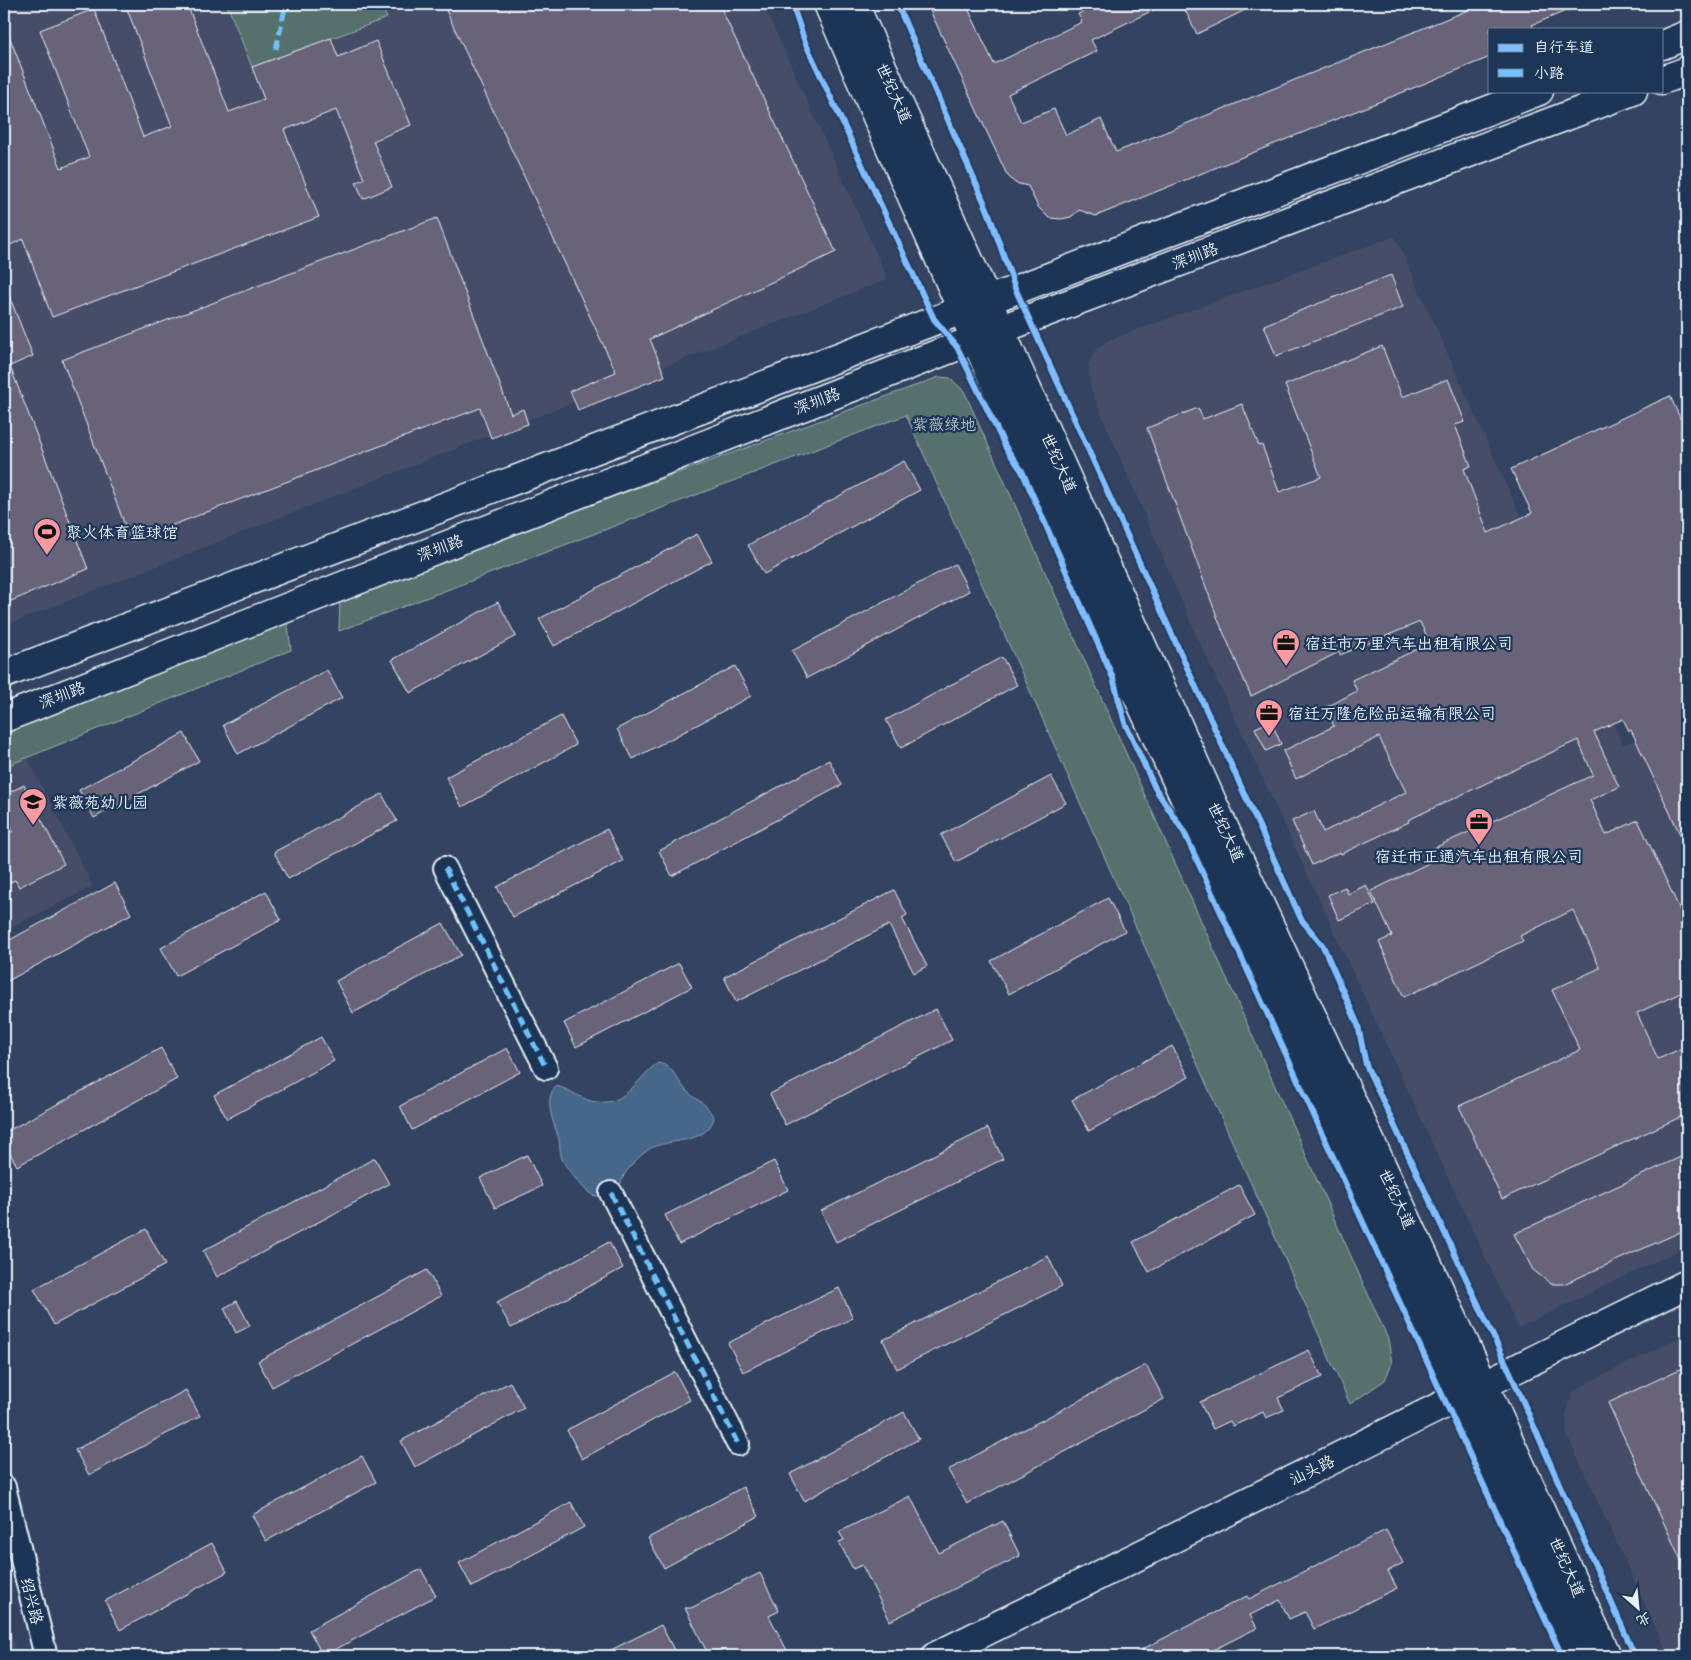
<svg xmlns="http://www.w3.org/2000/svg" width="1691" height="1660" font-family="Itim,'LXGW WenKai TC',sans-serif">
  <style>
    .built { fill: #444d68 }
    .green { fill: #546f6d; stroke: #9eb0b2 }
    .water { fill: #47668c; stroke: #879eb7 }
    .building { fill: #696479; stroke: #e8f1f8 }
    .lines { fill: none; stroke-linecap: round; stroke-linejoin: round }
    .street-casing { stroke: #e8f1f8; stroke-width: 26 }
    .secondary-casing { stroke: #e8f1f8; stroke-width: 31 }
    .street { stroke: #1d3557; stroke-width: 22 }
    .secondary { stroke: #1d3557; stroke-width: 28 }
    .quiet { stroke: #70c2fc; stroke-width: 5; stroke-dasharray: 10 5; stroke-linecap: butt }
    .cycleway-casing { stroke: #1d3557; stroke-width: 9 }
    .cycleway { stroke: #80bcff; stroke-width: 6 }
    .labels { text-anchor: middle; dominant-baseline: central; stroke-width: 4.5; stroke-linejoin: round; paint-order: stroke }
    .street-label { font-size: 16px; fill: #e8f1f8; stroke: #1d3557 }
    .park-label { font-size: 16px; fill: #b4c4c7; stroke: #1d3557 }
    .poi-label { font-size: 16px; fill: #e8f1f8; stroke: #1d3557; text-anchor: start }
  </style>
  <rect width="100%" height="100%" fill="#344361"/>
  <filter id="ink" filterUnits="userSpaceOnUse"><feTurbulence type="fractalNoise" baseFrequency=".02" numOctaves="2"/><feDisplacementMap in="SourceGraphic" scale="10" xChannelSelector="R" yChannelSelector="G"/><feConvolveMatrix kernelMatrix="1 2 1 2 8 2 1 2 1" color-interpolation-filters="sRGB"/></filter>
  <g filter="url(#ink)">
    <!-- built -->
    <path class="built" d="M4,4H763L888,279L4,626Z
      M1395,236L1623,745L1687,716V1246L1518,1328L1197,637L1091,390L1088,365L1096,349L1109,340Z
      M27,757L93,886L4,931V767Z
      M1687,1334V1648L1669,1656L1567,1435L1566,1414L1572,1393L1587,1383Z
      M4,1601L8,1619L17,1656H4Z"/>
    <!-- green -->
    <path class="green" d="M227,4H381L387,18L252,67Z
      M939,377L950,378L964,391L1388,1339L1392,1363L1385,1380L1350,1404L906,415L339,631L340,597Z
      M287,618L291,650L4,767V730Z"/>
    <!-- water -->
    <path class="water" d="M658,1063C674,1066 676,1079 686,1090C697,1102 704,1099 714,1118C706,1146 667,1137 648,1150C638,1157 631,1165 624,1175C623,1178 622,1183 619,1185C615,1189 601,1197 595,1196C586,1194 566,1168 562,1159C560,1154 560,1146 559,1140C555,1124 542,1101 556,1086C570,1089 583,1101 597,1102C627,1106 638,1076 658,1063Z"/>
    <!-- building -->
    <path class="building" d="M125,4H187L229,112L264,99L252,67L331,38L338,57L376,41L411,125L373,141L392,187L363,199L356,182L364,179L336,110L284,130L319,217L52,317L23,239L4,248V23L61,168L89,157L40,30L94,9L143,137L172,126Z
      M443,4H719L836,252L650,339L665,376L578,410L570,391L616,372Z
      M927,4H966L994,64L1082,22L1078,14L1098,4H1166L1091,40L1097,51L1008,94L1021,122L1054,109L1066,135L1101,119L1116,152L1483,4H1583L1532,25L1534,29H1490V57L1096,216L1079,210L1071,217L1061,219L1049,218L1038,207L1028,186L1015,183L1007,175Z
      M1197,4H1257L1197,34L1185,10Z
      M437,218L511,414L523,409L528,424L491,438L480,408L131,541L62,360Z
      M1391,275L1403,307L1276,356L1264,325Z
      M4,283L33,356L10,366L88,569L4,604Z
      M1382,346L1402,397L1448,379L1465,422L1455,425L1471,466L1464,469L1488,533L1532,513L1511,469L1670,396L1687,433V849L1631,730L1629,731L1623,719L1594,732L1619,787L1590,800L1606,835L1638,820L1687,925V990L1637,1013L1658,1059L1687,1046V1114L1502,1199L1459,1106L1580,1050L1552,990L1600,968L1573,910L1520,936L1523,941L1404,997L1379,942L1392,936L1371,891L1439,858L1434,848L1593,775L1578,740L1408,820L1409,822L1341,854L1340,852L1312,865L1292,821L1314,811L1323,832L1406,792L1379,737L1296,779L1283,751L1334,726L1325,708L1357,691L1352,680L1430,643L1420,622L1340,655L1339,652L1251,696L1219,622L1147,428L1198,408L1203,419L1242,404L1259,446L1262,445L1279,492L1321,477L1285,385Z
      M904,461L920,490L764,574L748,545Z
      M697,534L712,561L554,646L539,619Z
      M955,564L969,591L807,678L792,651Z
      M498,602L516,636L410,693L392,660Z
      M1002,657L1017,685L901,748L886,720Z
      M735,666L751,696L633,759L617,729Z
      M327,670L342,698L238,754L223,725Z
      M561,716L576,745L462,807L446,777Z
      M1271,721L1281,744L1266,751L1255,728Z
      M184,733L199,761L94,818L79,790Z
      M829,760L842,785L672,876L659,851Z
      M1051,776L1066,803L956,862L941,835Z
      M24,785L64,864L19,887L15,880L4,885V836L13,831L4,814V795Z
      M382,794L397,821L288,879L274,852Z
      M607,829L623,861L513,917L497,887Z
      M115,883L131,914L4,983V943Z
      M1366,885L1375,904L1339,920L1328,895L1345,887L1348,894Z
      M894,890L907,915L902,918L927,966L914,973L889,925L736,1002L724,977Z
      M266,891L281,920L176,976L161,948Z
      M1108,898L1125,931L1009,994L991,961Z
      M443,923L461,955L353,1013L336,981Z
      M679,963L692,987L576,1047L564,1023Z
      M936,1009L952,1040L785,1125L770,1094Z
      M321,1037L334,1061L227,1119L214,1095Z
      M1172,1046L1189,1077L1089,1131L1072,1100Z
      M161,1048L177,1079L17,1166L4,1142V1133Z
      M507,1048L520,1072L412,1130L400,1106Z
      M988,1128L1003,1159L836,1242L821,1211Z
      M1687,1154V1229L1564,1284H1551L1533,1270L1514,1234Z
      M527,1155L542,1186L495,1208L480,1178Z
      M375,1158L389,1184L217,1277L203,1251Z
      M774,1161L788,1190L679,1244L665,1215Z
      M1239,1185L1255,1215L1149,1272L1133,1242Z
      M146,1229L165,1265L54,1325L34,1289Z
      M609,1242L623,1268L511,1328L497,1302Z
      M1048,1256L1062,1286L897,1369L883,1340Z
      M427,1270L441,1296L272,1387L258,1361Z
      M839,1288L853,1318L743,1372L728,1343Z
      M237,1301L250,1326L236,1333L224,1308Z
      M1309,1350L1322,1377L1278,1398L1284,1410L1266,1418L1263,1412L1233,1426L1230,1421L1213,1429L1200,1402Z
      M1146,1365L1164,1399L967,1504L948,1470Z
      M1682,1368L1687,1381V1573L1608,1403Z
      M675,1372L690,1400L582,1459L567,1430Z
      M510,1382L524,1408L415,1467L401,1441Z
      M186,1390L200,1416L89,1475L75,1450Z
      M904,1412L919,1439L804,1501L790,1474Z
      M362,1456L376,1482L266,1541L252,1515Z
      M743,1487L759,1516L664,1568L648,1538Z
      M910,1496L939,1553L1003,1521L1020,1556L890,1621L862,1565L853,1569L839,1542L844,1540L839,1532Z
      M571,1502L584,1527L472,1587L459,1563Z
      M1386,1530L1403,1563L1388,1571L1397,1588L1314,1629L1305,1612L1289,1619L1280,1600L1250,1615L1257,1628L1201,1656H1129L1247,1596L1249,1599Z
      M212,1543L227,1572L120,1630L105,1601Z
      M421,1569L436,1596L323,1656L309,1630Z
      M760,1573L779,1611L769,1616L790,1656H709L685,1608H691Z
      M661,1625L675,1652L665,1656H599Z"/>
    <g class="lines">
      <defs>
        <path id="street" d="M445,868L546,1068
          M611,1193L738,1444
          M4,1487L46,1656"/>
        <path id="secondary" d="M828,4C1067,560 1331,1105 1581,1656
          M854,4L1214,806L1484,1385L1607,1656
          M1662,45L1687,35
          M1662,80L1687,71
          M4,674L1539,91
          M4,718L999,330L1633,91
          M936,1656L1687,1284"/>
      </defs>
      <!-- street casing -->
      <use href="#street" class="street-casing"/>
      <!-- secondary casing -->
      <use href="#secondary" class="secondary-casing"/>
      <!-- street -->
      <use href="#street" class="street"/>
      <!-- secondary -->
      <use href="#secondary" class="secondary"/>
      <!-- quiet -->
      <path class="quiet" d="M276,49L286,4
        M445,868L546,1068
        M611,1193L738,1444"/>
      <defs>
        <path id="cycleway" d="M792,4L805,42L934,319L957,347L1006,448L1022,471L1113,678L1125,723L1155,788L1184,832L1562,1656
          M897,4L988,211L1015,288L1301,919L1323,946L1358,1025L1366,1065L1510,1372L1635,1656"/>
      </defs>
      <!-- cycleway casing -->
      <use href="#cycleway" class="cycleway-casing"/>
      <!-- cycleway -->
      <use href="#cycleway" class="cycleway"/>
    </g>
  </g>
  <!-- icons -->
  <defs>
    <symbol id="stadium-pin" viewBox="-11 -11 22 30"><path d="M0 17L-7.5 6A9.5 9.5 0 1 1 7.5 6Z" fill="#ff9aa2" stroke="#1d3557"/><path d="M0-5a6.5 5 0 1 0 0 10a6.5 5 0 1 0 0-10ZM-3.5-1.8h7v3.6h-7Z" fill="#111"/></symbol>
    <symbol id="office-pin" viewBox="-11 -11 22 30"><path d="M0 17L-7.5 6A9.5 9.5 0 1 1 7.5 6Z" fill="#ff9aa2" stroke="#1d3557"/><path d="M-6-3h4V-5.5h4V-3h4V5H-6ZM-1-4.5V-3h2v-1.5ZM-6 0V1H6V0Z" fill="#111"/></symbol>
    <symbol id="school-pin" viewBox="-11 -11 22 30"><path d="M0 17L-7.5 6A9.5 9.5 0 1 1 7.5 6Z" fill="#ff9aa2" stroke="#1d3557"/><path d="M0-5L7-2L0 1L-7-2ZM-4 1L0 2.5L4 1V4Q0 6-4 4Z" fill="#111"/></symbol>
  </defs>
  <g fill-rule="evenodd">
    <use href="#stadium-pin" x="31" y="516" width="32" height="43"/>
    <use href="#office-pin" x="1270" y="627" width="32" height="43"/>
    <use href="#office-pin" x="1253" y="697" width="32" height="43"/>
    <use href="#school-pin" x="17" y="786" width="32" height="43"/>
    <use href="#office-pin" x="1463" y="806" width="32" height="43"/>
  </g>
  <g class="labels">
    <!-- street labels -->
    <g class="street-label">
      <text transform="translate(894 93) rotate(66)">世纪大道</text>
      <text transform="translate(1195 256) rotate(-21)">深圳路</text>
      <text transform="translate(817 401) rotate(-21)">深圳路</text>
      <text transform="translate(1059 463) rotate(66)">世纪大道</text>
      <text transform="translate(440 548) rotate(-21)">深圳路</text>
      <text transform="translate(62 695) rotate(-21)">深圳路</text>
      <text transform="translate(1226 832) rotate(65)">世纪大道</text>
      <text transform="translate(1397 1199) rotate(65)">世纪大道</text>
      <text transform="translate(1312 1470) rotate(-26)">汕头路</text>
      <text transform="translate(1567 1567) rotate(66)">世纪大道</text>
      <text transform="translate(32 1601) rotate(76)">绍兴路</text>
    </g>
    <!-- park labels -->
    <g class="park-label">
      <text x="944" y="424">紫薇绿地</text>
    </g>
    <!-- poi labels -->
    <g class="poi-label">
      <text x="66" y="532">聚火体育篮球馆</text>
      <text x="1305" y="643">宿迁市万里汽车出租有限公司</text>
      <text x="1288" y="713">宿迁万隆危险品运输有限公司</text>
      <text x="52" y="802">紫薇苑幼儿园</text>
      <text x="1479" y="856" text-anchor="middle">宿迁市正通汽车出租有限公司</text>
    </g>
  </g>
  <!-- margin -->
  <rect width="1691" height="1660" fill="none" stroke="#1d3557" stroke-width="20"/>
  <rect x="10" y="10" width="1671" height="1640" fill="none" stroke="#e8f1f8" stroke-width="2" filter="url(#ink)"/>
  <!-- legend -->
  <rect x="1488" y="28" width="175" height="65" fill="#1d3557" stroke="#6e8097"/>
  <rect x="1498" y="44" width="25" height="8" fill="#80bcff" stroke="#6e8097"/>
  <text x="1534" y="52" font-size="15" fill="#e8f1f8">自行车道</text>
  <rect x="1498" y="69" width="25" height="8" fill="#70c2fc" stroke="#6e8097"/>
  <text x="1534" y="78" font-size="15" fill="#e8f1f8">小路</text>
  <!-- north arrow -->
  <g transform="translate(1638 1608) rotate(153)" stroke="#1d3557" stroke-width="4" paint-order="stroke">
  <path d="M0-4L9 19L0 12L-9 19Z" fill="#e8f1f8"/>
  <text y="-8" font-size="14" font-weight="bold" text-anchor="middle" fill="#e8f1f8">北</text>
  </g>
</svg>
